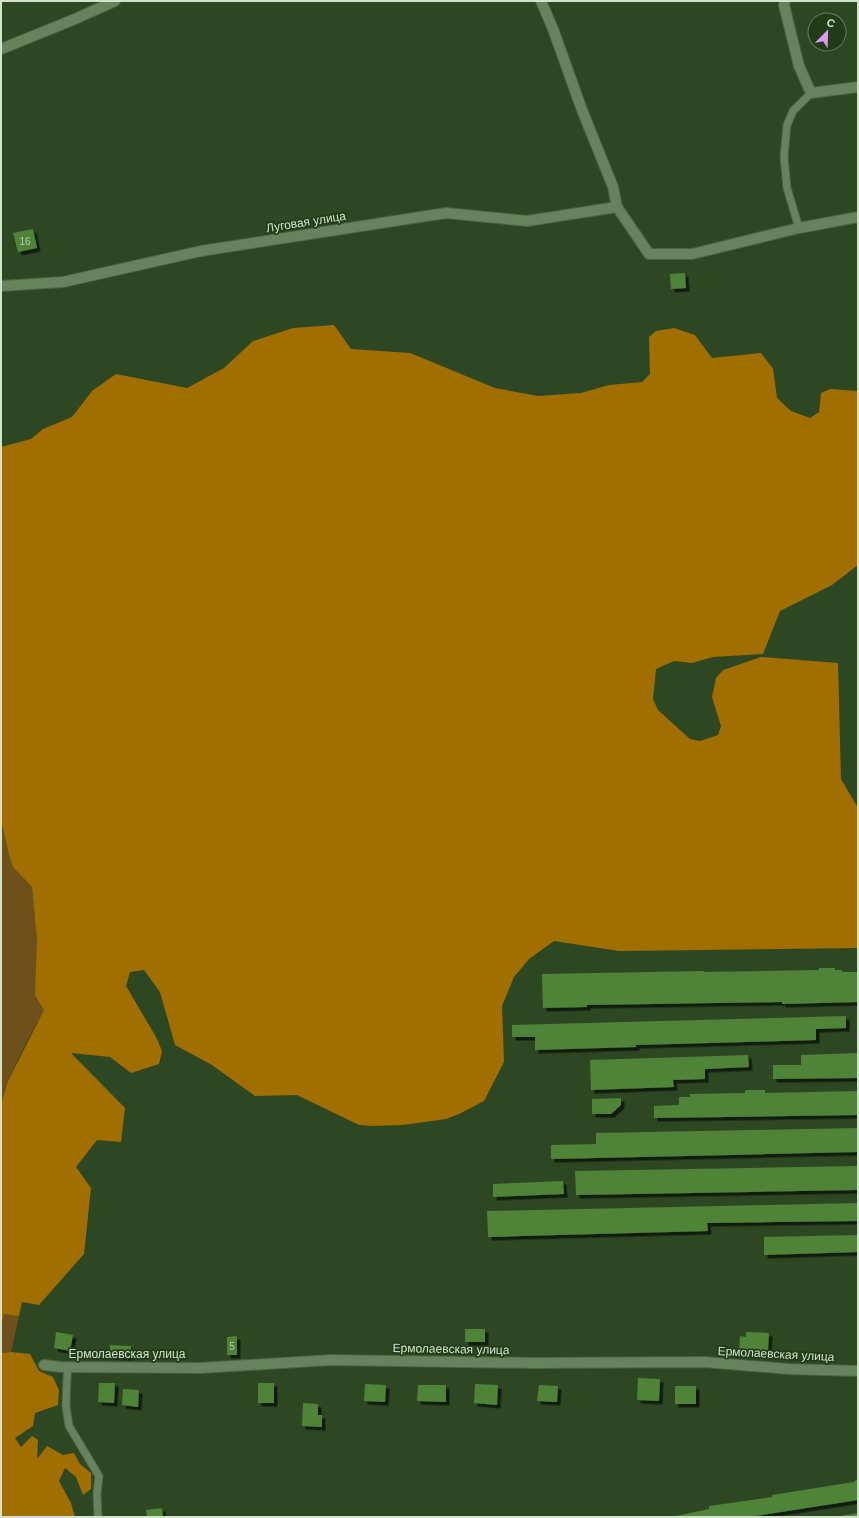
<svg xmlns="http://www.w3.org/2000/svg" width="859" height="1518" font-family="Helvetica,sans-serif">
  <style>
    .green { fill: #6f501c }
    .forest { fill: #a16f01 }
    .building { fill: #4f8339; filter: url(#shadow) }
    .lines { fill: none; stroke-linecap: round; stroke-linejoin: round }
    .service-casing { stroke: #4d6343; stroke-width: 9 }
    .minor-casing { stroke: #4d6343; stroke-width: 12 }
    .service { stroke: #66835b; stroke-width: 7 }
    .minor { stroke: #66835b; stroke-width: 10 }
    .labels { text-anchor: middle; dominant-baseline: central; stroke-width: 3.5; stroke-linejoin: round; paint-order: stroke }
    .number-label { font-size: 10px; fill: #b1caa8 }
    .street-label { font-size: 12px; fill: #d2e2cd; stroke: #223c18 }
  </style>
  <defs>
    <filter id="shadow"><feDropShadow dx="3.5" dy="3.5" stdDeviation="0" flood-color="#0009"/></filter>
  </defs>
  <rect width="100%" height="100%" fill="#2d4722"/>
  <!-- green -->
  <path class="green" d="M1,820L9,855L13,867L32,887L44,1010L23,1049L8,1081L1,1104Z
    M4,1314L19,1316L11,1352L1,1353V1324Z"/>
  <!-- forest -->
  <path class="forest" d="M334,325L351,349L410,353L495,388L538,396L581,393L609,385L642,382L650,374L649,337L656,331L674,328L695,335L712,358L761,353L773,369L777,398L791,411L810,418L819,412L821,393L830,389L858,391V565L832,585L780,611L763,654L713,657L692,663L674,661L656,669L653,699L658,710L690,739L700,741L718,735L721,726L712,697L716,678L723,670L761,657L838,663L841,779L858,808V948L619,951L554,941L529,959L514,977L502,1006L504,1062L484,1101L459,1114L446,1119L403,1125L373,1126L359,1125L297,1095L255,1096L212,1065L175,1045L160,992L144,970L130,972L126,986L156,1037L162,1051L159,1064L131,1073L110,1057L71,1053L125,1108L121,1142L97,1140L76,1167L91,1188L84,1254L39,1305L22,1302L19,1316L4,1314L1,1324V1104L8,1081L44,1010L35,995L37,940L32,887L13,867L9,855L1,820V447L31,439L43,429L72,417L92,391L116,374L187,388L224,368L253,341L293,328Z
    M11,1352L30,1354L39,1371L53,1377L59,1390L58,1405L35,1413L33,1426L15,1438L21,1447L32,1436L38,1440L37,1459L47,1446L63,1455L74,1453L80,1464L91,1473V1489L83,1495L76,1477L65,1468L59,1481L71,1503L75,1517H1V1353Z"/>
  <!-- building -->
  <path class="building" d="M33,229L37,248L18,252L13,233Z
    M685,273L686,288L671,289L670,274Z
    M819,968H835V970H842V972H858V1002L782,1004V1002L587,1005V1007L543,1008L542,974L704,971L705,972L819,970Z
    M846,1016V1028L816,1029V1040L636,1045V1047L535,1050V1037H512V1025Z
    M858,1053V1078L773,1079V1065H801V1055Z
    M748,1055L749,1067L705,1069V1079L673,1080L674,1087L591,1090L590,1060Z
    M745,1090H765V1093L858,1091V1115L654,1118V1106L679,1105V1097H690V1094L745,1093Z
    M621,1098V1105L611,1114H592V1099Z
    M858,1128V1152L551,1159V1145L596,1144V1133Z
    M858,1166V1190L576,1195L575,1171Z
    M563,1181L564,1194L493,1197V1184Z
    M858,1203V1221L707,1223L708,1231L488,1237L487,1211Z
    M858,1235V1252L764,1255V1237Z
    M465,1329H485V1342H465Z
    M56,1332L73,1335L70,1351L54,1348Z
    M746,1332L769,1333L768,1351L739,1350L740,1336L746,1337Z
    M237,1336V1355H227V1337Z
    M110,1345L131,1346L130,1357L110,1356Z
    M638,1378L660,1379L659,1401L637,1400Z
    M99,1383H115L114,1403L98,1402Z
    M258,1383H274V1403H258Z
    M365,1384L386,1385L385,1402L364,1401Z
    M475,1384L498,1385L497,1405L474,1403Z
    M418,1385H446V1402L417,1401Z
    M539,1385L558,1386L557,1402L537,1401Z
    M675,1386H696V1404H675Z
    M123,1389L139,1390L138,1407L122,1405Z
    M303,1403L318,1404V1415H322V1427L302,1426Z
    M858,1480V1500L749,1517H671L709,1509V1506L772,1497V1495L854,1482V1481Z
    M162,1508L163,1517H147L146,1510Z
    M858,1513V1517H841V1516Z"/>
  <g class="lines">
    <defs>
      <path id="service" d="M799,228L787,188L784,157L787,125L793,111L811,93
        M68,1367L67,1378L66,1406L69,1426L99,1476L97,1493L98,1517"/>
      <path id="minor" d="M541,1L553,29L582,110L613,187L617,207L649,254H692L799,228L858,217
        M785,1L784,5L799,66L811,93L858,87
        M1,49L75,19L115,1
        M1,286L63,282L201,251L446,213L527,221L617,207
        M44,1365L61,1367L201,1368L331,1360L535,1363L704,1362L789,1369L858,1371"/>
    </defs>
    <!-- service casing -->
    <use href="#service" class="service-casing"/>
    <!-- minor casing -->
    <use href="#minor" class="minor-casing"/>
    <!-- service -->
    <use href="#service" class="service"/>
    <!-- minor -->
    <use href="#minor" class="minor"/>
  </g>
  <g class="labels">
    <!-- number labels -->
    <g class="number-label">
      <text x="25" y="241">16</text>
      <text x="232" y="1346">5</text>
    </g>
    <!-- street labels -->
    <g class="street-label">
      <text transform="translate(306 222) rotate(-9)">Луговая улица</text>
      <text transform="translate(451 1349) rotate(1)">Ермолаевская улица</text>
      <text x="127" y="1354">Ермолаевская улица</text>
      <text transform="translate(776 1354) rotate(3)">Ермолаевская улица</text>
    </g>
  </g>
  <!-- border -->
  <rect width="859" height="1518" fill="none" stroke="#d2e2cd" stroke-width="4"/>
  <!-- north arrow -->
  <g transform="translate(827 32) rotate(23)"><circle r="19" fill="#223c18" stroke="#687e60"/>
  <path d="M0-3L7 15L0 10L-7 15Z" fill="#dd99f4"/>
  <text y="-6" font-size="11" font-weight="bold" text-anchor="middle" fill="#d2e2cd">С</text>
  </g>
</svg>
